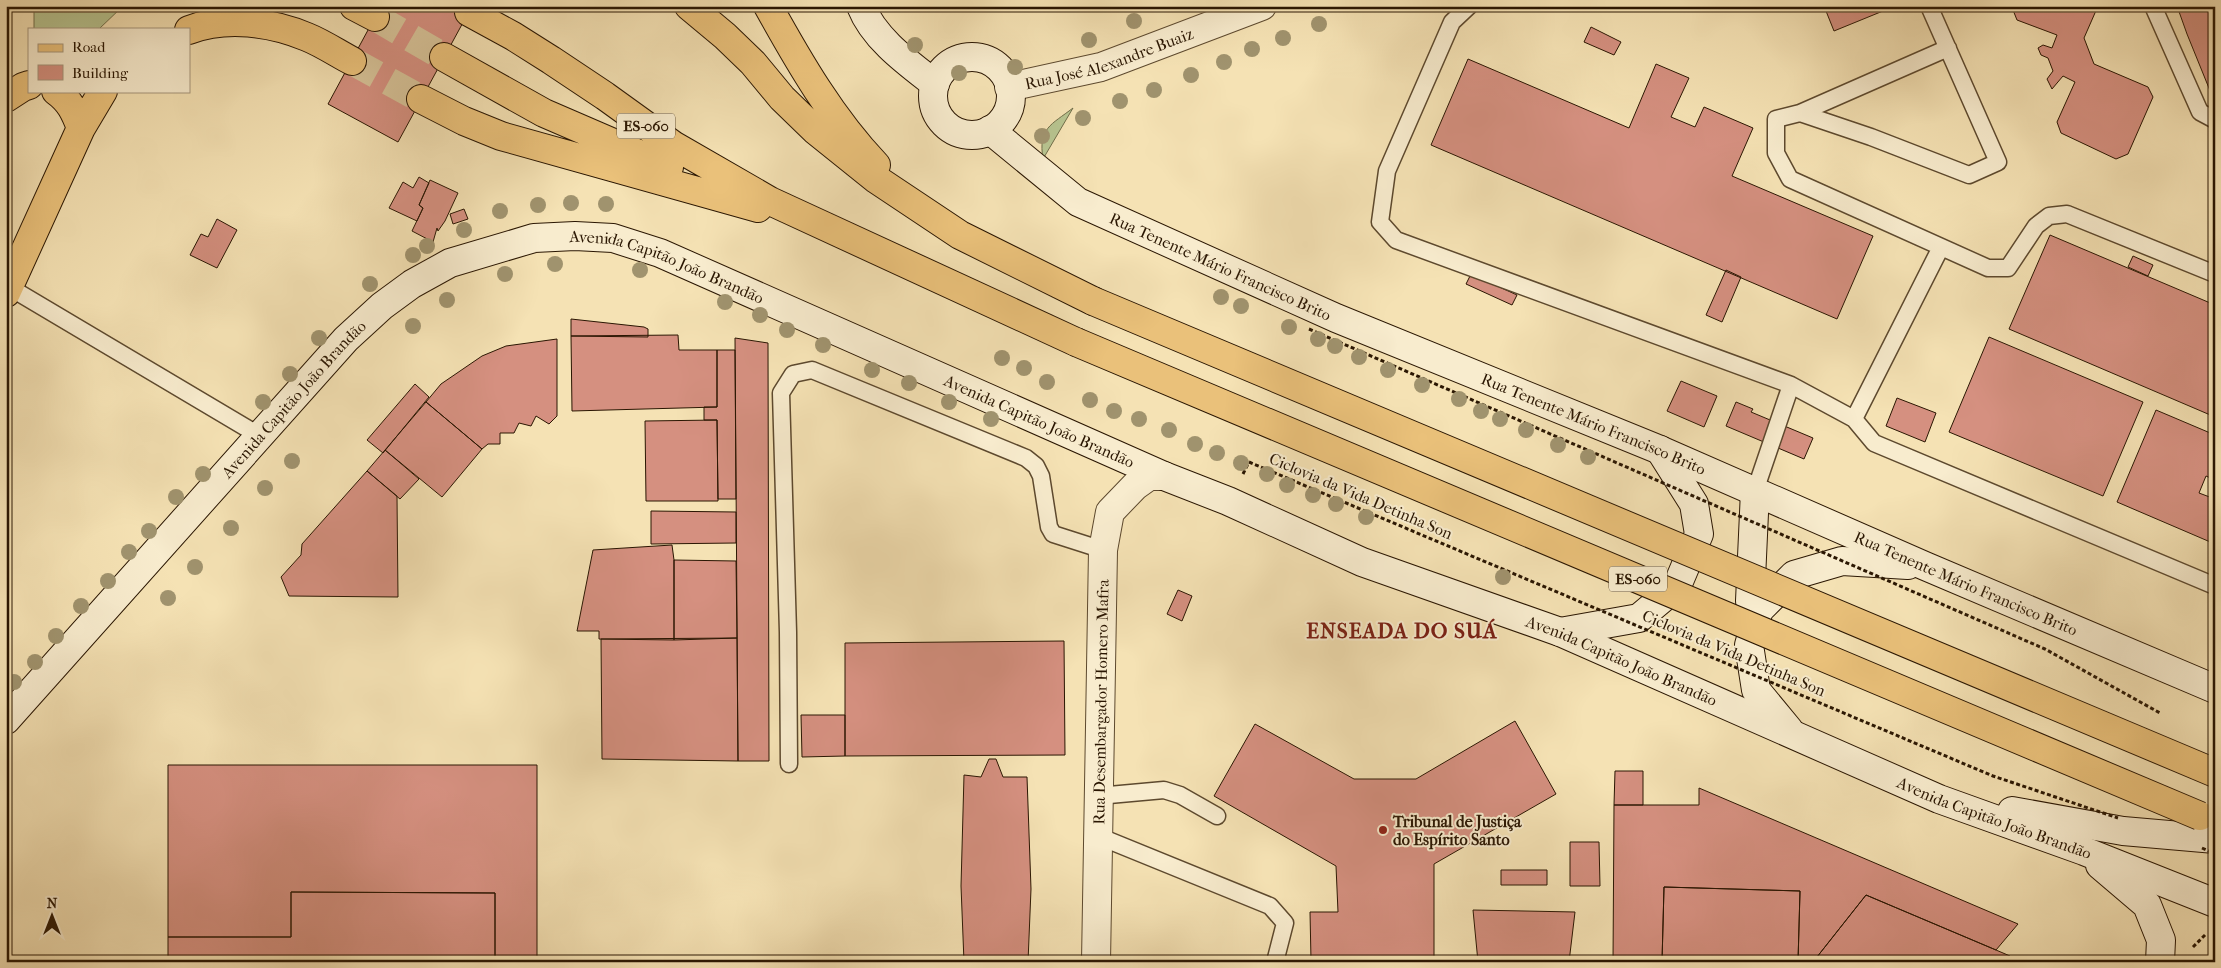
<svg xmlns="http://www.w3.org/2000/svg" width="2221" height="968" font-family="'IM FELL French Canon',serif">
  <style>
    .green { fill: #b7c490; stroke: #706d49 }
    .building { fill: #d59080; stroke: #2a1602 }
    .lines { fill: none; stroke-linecap: round; stroke-linejoin: round }
    .primary-tunnel { stroke: #d7c399; stroke-width: 28; stroke-dasharray: 28 14; stroke-linecap: butt }
    .lane-casing { stroke: #5d492e; stroke-width: 19 }
    .street-casing { stroke: #5d492e; stroke-width: 30 }
    .secondary-casing { stroke: #2a1602; stroke-width: 30 }
    .primary-casing { stroke: #2a1602; stroke-width: 30 }
    .path { stroke: #2a1602; stroke-width: 3; stroke-dasharray: 4 2.5; stroke-linecap: butt }
    .lane { stroke: #f8ecce; stroke-width: 16 }
    .street { stroke: #f8ecce; stroke-width: 28 }
    .secondary { stroke: #f8ecce; stroke-width: 28 }
    .primary { stroke: #eac17a; stroke-width: 28 }
    .primary-bridge-casing { stroke: #2a1602; stroke-width: 30; stroke-linecap: butt }
    .path-bridge { stroke: #2a1602; stroke-width: 3; stroke-dasharray: 4 2.5; stroke-linecap: butt }
    .primary-bridge { stroke: #eac17a; stroke-width: 28 }
    .tree { fill: #a0936e }
    .poi-dot { fill: #8f2418; stroke: #f8ecce; stroke-width: 2 }
    .labels { text-anchor: middle; dominant-baseline: central; stroke-width: 4; stroke-linejoin: round; paint-order: stroke }
    .shield { fill: #f8ecce; stroke: #68563f; stroke-width: 1 }
    .shield-label { font-size: 15px; font-weight: bold; fill: #2a1602 }
    .street-label { font-size: 16px; fill: #2a1602; stroke: #f8ecce }
    .poi-label { font-size: 16px; font-weight: bold; fill: #2a1602; stroke: #f8ecce; text-anchor: start }
    .district-label { font-size: 21px; font-weight: bold; letter-spacing: 1px; fill: #7a1f14; stroke: #f8ecce }
  </style>
  <rect width="100%" height="100%" fill="#f5e2b4"/>
  <filter id="stains"><feTurbulence type="fractalNoise" baseFrequency=".004" numOctaves="4"/><feColorMatrix values="0 0 0 0 .2 0 0 0 0 .09 0 0 0 0 .02 0 0 0 .5 -.17"/></filter>
  <radialGradient id="worn" r=".72"><stop offset=".6" stop-color="#630" stop-opacity="0"/><stop offset="1" stop-color="#630" stop-opacity=".3"/></radialGradient>
  <!-- green -->
  <path class="green" d="M34,6H123L99,29H34Z
    M1073,108L1043,159C1038,128 1051,125 1073,108Z"/>
  <!-- building -->
  <path class="building" d="M381,6H472L398,142L328,104Z
    M1824,6H1882L1883,11L1834,31Z
    M2014,6H2098L2084,38L2094,64L2148,87L2153,97L2128,154L2116,159L2061,133L2057,122L2075,82L2063,76L2052,89L2047,79L2053,71L2048,58L2041,55L2038,48L2043,45L2052,48L2057,35L2017,20L2013,10Z
    M2177,6H2215V103L2187,34Z
    M1591,27L1621,42L1614,55L1584,42Z
    M1468,59L1629,128L1656,64L1689,78L1671,117L1695,127L1704,107L1753,128L1732,176L1873,236L1837,319L1431,145Z
    M419,177L429,183L419,205L423,208L417,221L389,208L403,182L413,188Z
    M430,180L458,193L445,221L438,231L437,228L433,242L412,231L423,208L419,205Z
    M464,209L468,219L453,224L450,214Z
    M217,219L237,230L217,268L190,255L201,234L208,237Z
    M2050,235L2215,305V417L2009,329Z
    M2133,256L2153,265L2148,276L2128,267Z
    M1726,270L1741,277L1722,322L1706,315Z
    M1471,274L1517,295L1512,305L1466,284Z
    M571,319L644,327L648,329V337L571,336Z
    M678,335L679,350H717V407L572,411L571,336Z
    M1989,337L2143,402L2103,496L1949,432Z
    M735,338L768,343L769,761H738Z
    M557,339V416L549,424L536,416L531,426L519,423L514,433H500V444H488L482,449L426,402L441,384L482,356L506,346Z
    M717,350H735L736,499H718L717,420H704V407H717Z
    M1681,381L1717,396L1704,427L1667,411Z
    M415,384L429,397L383,453L367,440Z
    M1897,398L1936,413L1925,442L1886,426Z
    M426,402L482,449L442,497L385,450Z
    M1736,402L1753,409L1751,412L1813,438L1804,459L1726,426Z
    M2156,410L2215,435V480L2206,476L2199,493L2215,499V544L2117,502Z
    M717,420L718,501H646L645,421Z
    M385,450L419,479L400,499L367,471Z
    M367,471L397,496L398,597L289,596L281,577L301,555L302,544Z
    M651,511L736,512V543L651,544Z
    M672,545L674,560V640L599,639V631H577L593,550Z
    M674,560L736,561L737,638L674,640Z
    M1178,590L1192,596L1182,621L1167,614Z
    M737,638L738,761L602,759L601,639Z
    M1064,641L1065,755L845,756V643Z
    M801,715H845V756L802,757Z
    M1515,721L1556,794L1434,864V962H1305L1311,960L1310,912H1338L1336,866L1214,796L1255,724L1354,779H1416Z
    M989,759H996L1003,777H1027L1031,889L1028,962H964L961,886L964,775L981,777Z
    M168,765H537V962H495V893L291,892V937H168Z
    M1615,771H1643V805H1614Z
    M1699,788L2018,924L1996,950L1866,895L1813,962H1798L1800,891L1664,887L1662,962H1613L1614,805H1699Z
    M1570,842H1599L1600,886H1570Z
    M1501,870H1547V885H1501Z
    M1664,887L1800,891L1798,962H1662Z
    M291,892L495,893V962H168V937H291Z
    M1866,895L1996,950L2010,956L2005,962H1813Z
    M1473,910L1575,912L1569,962H1478Z"/>
  <g class="lines">
    <!-- primary-tunnel -->
    <path class="primary-tunnel" d="M375,17L444,57
      M352,61L421,99"/>
    <defs>
      <path id="lane" d="M1469,6L1452,22L1387,171L1380,222L1396,240L1791,385L1854,419L1874,443L2215,586
        M2153,6L2200,112L2215,120
        M1948,48L1800,113L1776,119V153L1790,179L1988,268H2008L2036,226L2049,216L2067,214L2215,274
        M1800,113L1871,137L1969,175L1998,162L1929,6
        M9,287L260,436
        M1854,419L1941,247
        M1755,491L1791,385
        M789,764L788,632L781,393L793,374L812,370L1026,458L1036,466L1041,476L1049,527L1053,534L1103,550
        M1098,796L1164,790L1180,795L1217,816
        M1098,836L1270,906L1285,923L1275,962"/>
      <g id="street">
        <path id="s1" d="M1009,87L1101,67L1262,6"/>
        <path id="s2" d="M1096,962L1103,550L1110,512L1135,486L1149,476H1164"/>
      </g>
      <g id="secondary">
        <path d="M861,6C874,39 908,63 935,84"/>
        <circle cx="972" cy="96" r="39"/>
        <path id="s3" d="M990,130L1078,202L1336,318L1660,450L1925,566L2215,689"/>
        <path d="M1750,601L1755,491"/>
        <path d="M1560,632L1639,618L1677,586L1699,534L1694,504L1660,450"/>
        <path id="s4" d="M6,720L346,339L382,306L412,284L450,263L534,238L575,236L613,238L660,253L1164,476L1228,501L1362,562L1560,632L1939,799L2084,851L2215,903"/>
        <path d="M1789,730L1756,690L1749,645L1759,610L1794,575L1842,561L1908,565"/>
        <path d="M2012,811L2123,831L2215,839"/>
        <path d="M2100,865L2147,905L2161,940L2160,962"/>
      </g>
      <path id="primary" d="M354,6L375,17
        M689,6L725,36L753,63L782,98L815,130L876,179L960,235L1093,301
        M768,6C799,62 832,119 876,165
        M469,12L513,36L551,60L605,96L673,145L770,201L1076,342
        M189,30C226,16 271,22 307,37C322,43 337,53 352,61
        M444,57L544,113L669,167
        M56,91C70,101 75,112 81,128
        M6,98L23,87L29,85
        M421,99L464,121L501,136L758,208
        M6,293L81,128L103,91"/>
    </defs>
    <!-- lane casing -->
    <use href="#lane" class="lane-casing"/>
    <!-- street casing -->
    <use href="#street" class="street-casing"/>
    <!-- secondary casing -->
    <use href="#secondary" class="secondary-casing"/>
    <!-- primary casing -->
    <use href="#primary" class="primary-casing"/>
    <!-- path -->
    <path class="path" d="M1243,474L1249,462
      M2193,947L2206,934"/>
    <!-- lane -->
    <use href="#lane" class="lane"/>
    <!-- street -->
    <use href="#street" class="street"/>
    <!-- secondary -->
    <use href="#secondary" class="secondary"/>
    <!-- primary -->
    <use href="#primary" class="primary"/>
    <defs>
      <path id="primary-bridge" d="M1093,301L2215,773
        M1076,342L2200,816"/>
    </defs>
    <!-- primary-bridge casing -->
    <use href="#primary-bridge" class="primary-bridge-casing"/>
    <!-- path-bridge -->
    <path class="path-bridge" d="M1309,329L2045,649L2160,713
      M1249,462L1993,776L2118,818
      M2202,848L2215,854"/>
    <!-- primary-bridge -->
    <use href="#primary-bridge" class="primary-bridge"/>
  </g>
  <!-- trees -->
  <g class="tree">
    <circle cx="1134" cy="21" r="8"/>
    <circle cx="1319" cy="24" r="8"/>
    <circle cx="1283" cy="38" r="8"/>
    <circle cx="1089" cy="40" r="8"/>
    <circle cx="915" cy="45" r="8"/>
    <circle cx="1252" cy="49" r="8"/>
    <circle cx="1224" cy="62" r="8"/>
    <circle cx="1015" cy="67" r="8"/>
    <circle cx="959" cy="73" r="8"/>
    <circle cx="1191" cy="75" r="8"/>
    <circle cx="1154" cy="90" r="8"/>
    <circle cx="1120" cy="101" r="8"/>
    <circle cx="1083" cy="118" r="8"/>
    <circle cx="1042" cy="136" r="8"/>
    <circle cx="571" cy="203" r="8"/>
    <circle cx="606" cy="204" r="8"/>
    <circle cx="538" cy="205" r="8"/>
    <circle cx="500" cy="211" r="8"/>
    <circle cx="464" cy="230" r="8"/>
    <circle cx="427" cy="246" r="8"/>
    <circle cx="413" cy="255" r="8"/>
    <circle cx="555" cy="264" r="8"/>
    <circle cx="640" cy="270" r="8"/>
    <circle cx="505" cy="274" r="8"/>
    <circle cx="370" cy="284" r="8"/>
    <circle cx="1221" cy="297" r="8"/>
    <circle cx="447" cy="300" r="8"/>
    <circle cx="725" cy="302" r="8"/>
    <circle cx="1241" cy="306" r="8"/>
    <circle cx="760" cy="315" r="8"/>
    <circle cx="413" cy="326" r="8"/>
    <circle cx="1289" cy="327" r="8"/>
    <circle cx="787" cy="330" r="8"/>
    <circle cx="319" cy="338" r="8"/>
    <circle cx="1318" cy="339" r="8"/>
    <circle cx="823" cy="345" r="8"/>
    <circle cx="1335" cy="346" r="8"/>
    <circle cx="1359" cy="357" r="8"/>
    <circle cx="1002" cy="358" r="8"/>
    <circle cx="1024" cy="368" r="8"/>
    <circle cx="872" cy="370" r="8"/>
    <circle cx="1388" cy="370" r="8"/>
    <circle cx="290" cy="374" r="8"/>
    <circle cx="1047" cy="382" r="8"/>
    <circle cx="909" cy="383" r="8"/>
    <circle cx="1422" cy="385" r="8"/>
    <circle cx="1459" cy="399" r="8"/>
    <circle cx="1090" cy="400" r="8"/>
    <circle cx="263" cy="402" r="8"/>
    <circle cx="949" cy="402" r="8"/>
    <circle cx="1114" cy="411" r="8"/>
    <circle cx="1481" cy="411" r="8"/>
    <circle cx="991" cy="419" r="8"/>
    <circle cx="1139" cy="419" r="8"/>
    <circle cx="1500" cy="419" r="8"/>
    <circle cx="1169" cy="430" r="8"/>
    <circle cx="1526" cy="430" r="8"/>
    <circle cx="1195" cy="444" r="8"/>
    <circle cx="1558" cy="445" r="8"/>
    <circle cx="1217" cy="453" r="8"/>
    <circle cx="1588" cy="457" r="8"/>
    <circle cx="292" cy="461" r="8"/>
    <circle cx="1241" cy="463" r="8"/>
    <circle cx="203" cy="474" r="8"/>
    <circle cx="1267" cy="474" r="8"/>
    <circle cx="1287" cy="485" r="8"/>
    <circle cx="265" cy="488" r="8"/>
    <circle cx="1313" cy="495" r="8"/>
    <circle cx="176" cy="497" r="8"/>
    <circle cx="1336" cy="504" r="8"/>
    <circle cx="1366" cy="517" r="8"/>
    <circle cx="231" cy="528" r="8"/>
    <circle cx="149" cy="531" r="8"/>
    <circle cx="129" cy="552" r="8"/>
    <circle cx="195" cy="567" r="8"/>
    <circle cx="1503" cy="577" r="8"/>
    <circle cx="108" cy="581" r="8"/>
    <circle cx="168" cy="598" r="8"/>
    <circle cx="81" cy="606" r="8"/>
    <circle cx="56" cy="636" r="8"/>
    <circle cx="35" cy="662" r="8"/>
    <circle cx="14" cy="682" r="8"/>
  </g>
  <!-- markers -->
  <circle class="poi-dot" cx="1383" cy="830" r="5"/>
  <g class="labels">
    <!-- shield labels -->
    <g class="shield">
      <rect x="617" y="113.5" width="58" height="25" rx="4"/>
      <rect x="1609" y="566.5" width="58" height="25" rx="4"/>
    </g>
    <g class="shield-label">
      <text x="646" y="126">ES-060</text>
      <text x="1638" y="579">ES-060</text>
    </g>
    <!-- street labels -->
    <g class="street-label">
      <text stroke="none"><textPath href="#s1" startOffset="104">Rua José Alexandre Buaiz</textPath></text>
      <text stroke="none"><textPath href="#s3" startOffset="270">Rua Tenente Mário Francisco Brito</textPath></text>
      <text stroke="none"><textPath href="#s4" startOffset="866">Avenida Capitão João Brandão</textPath></text>
      <text stroke="none"><textPath href="#s4" startOffset="431">Avenida Capitão João Brandão</textPath></text>
      <text stroke="none"><textPath href="#s4" startOffset="1271">Avenida Capitão João Brandão</textPath></text>
      <text stroke="none"><textPath href="#s3" startOffset="675">Rua Tenente Mário Francisco Brito</textPath></text>
      <text transform="translate(1361 496) rotate(23)">Ciclovia da Vida Detinha Son</text>
      <text stroke="none"><textPath href="#s3" startOffset="1080">Rua Tenente Mário Francisco Brito</textPath></text>
      <text transform="translate(1734 653) rotate(23)">Ciclovia da Vida Detinha Son</text>
      <text stroke="none"><textPath href="#s4" startOffset="1901">Avenida Capitão João Brandão</textPath></text>
      <text stroke="none"><textPath href="#s2" startOffset="260">Rua Desembargador Homero Mafra</textPath></text>
      <text stroke="none"><textPath href="#s4" startOffset="2306">Avenida Capitão João Brandão</textPath></text>
    </g>
    <!-- poi labels -->
    <g class="poi-label">
      <text x="1393" y="821">Tribunal de Justiça<tspan x="1393" dy="18">do Espírito Santo</tspan></text>
    </g>
    <!-- district labels -->
    <g class="district-label">
      <text x="1402" y="631">ENSEADA DO SUÁ</text>
    </g>
  </g>
  <!-- margin -->
  <rect width="2221" height="968" fill="none" stroke="#f5e2b4" stroke-width="25"/>
  <rect x="8" y="8" width="2206" height="953" fill="none" stroke="#2a1602" stroke-width="2.5"/>
  <rect x="12" y="12" width="2196" height="943" fill="none" stroke="#2a1602"/>
  <!-- legend -->
  <rect x="28" y="28" width="162" height="65" fill="#f8ecce" stroke="#a6967c"/>
  <rect x="38" y="44" width="25" height="8" fill="#eac17a" stroke="#a6967c"/>
  <text x="72" y="52" font-size="15" fill="#2a1602">Road</text>
  <rect x="38" y="65" width="25" height="15" fill="#d59080" stroke="#a6967c"/>
  <text x="72" y="78" font-size="15" fill="#2a1602">Building</text>
  <!-- north arrow -->
  <g transform="translate(52 916)" stroke="#f8ecce" stroke-width="4" paint-order="stroke">
  <path d="M0-4L9 19L0 12L-9 19Z" fill="#2a1602"/>
  <text y="-8" font-size="14" font-weight="bold" text-anchor="middle" fill="#2a1602">N</text>
  </g>
  <rect width="100%" height="100%" filter="url(#stains)"/>
  <rect width="100%" height="100%" fill="url(#worn)"/>
</svg>
